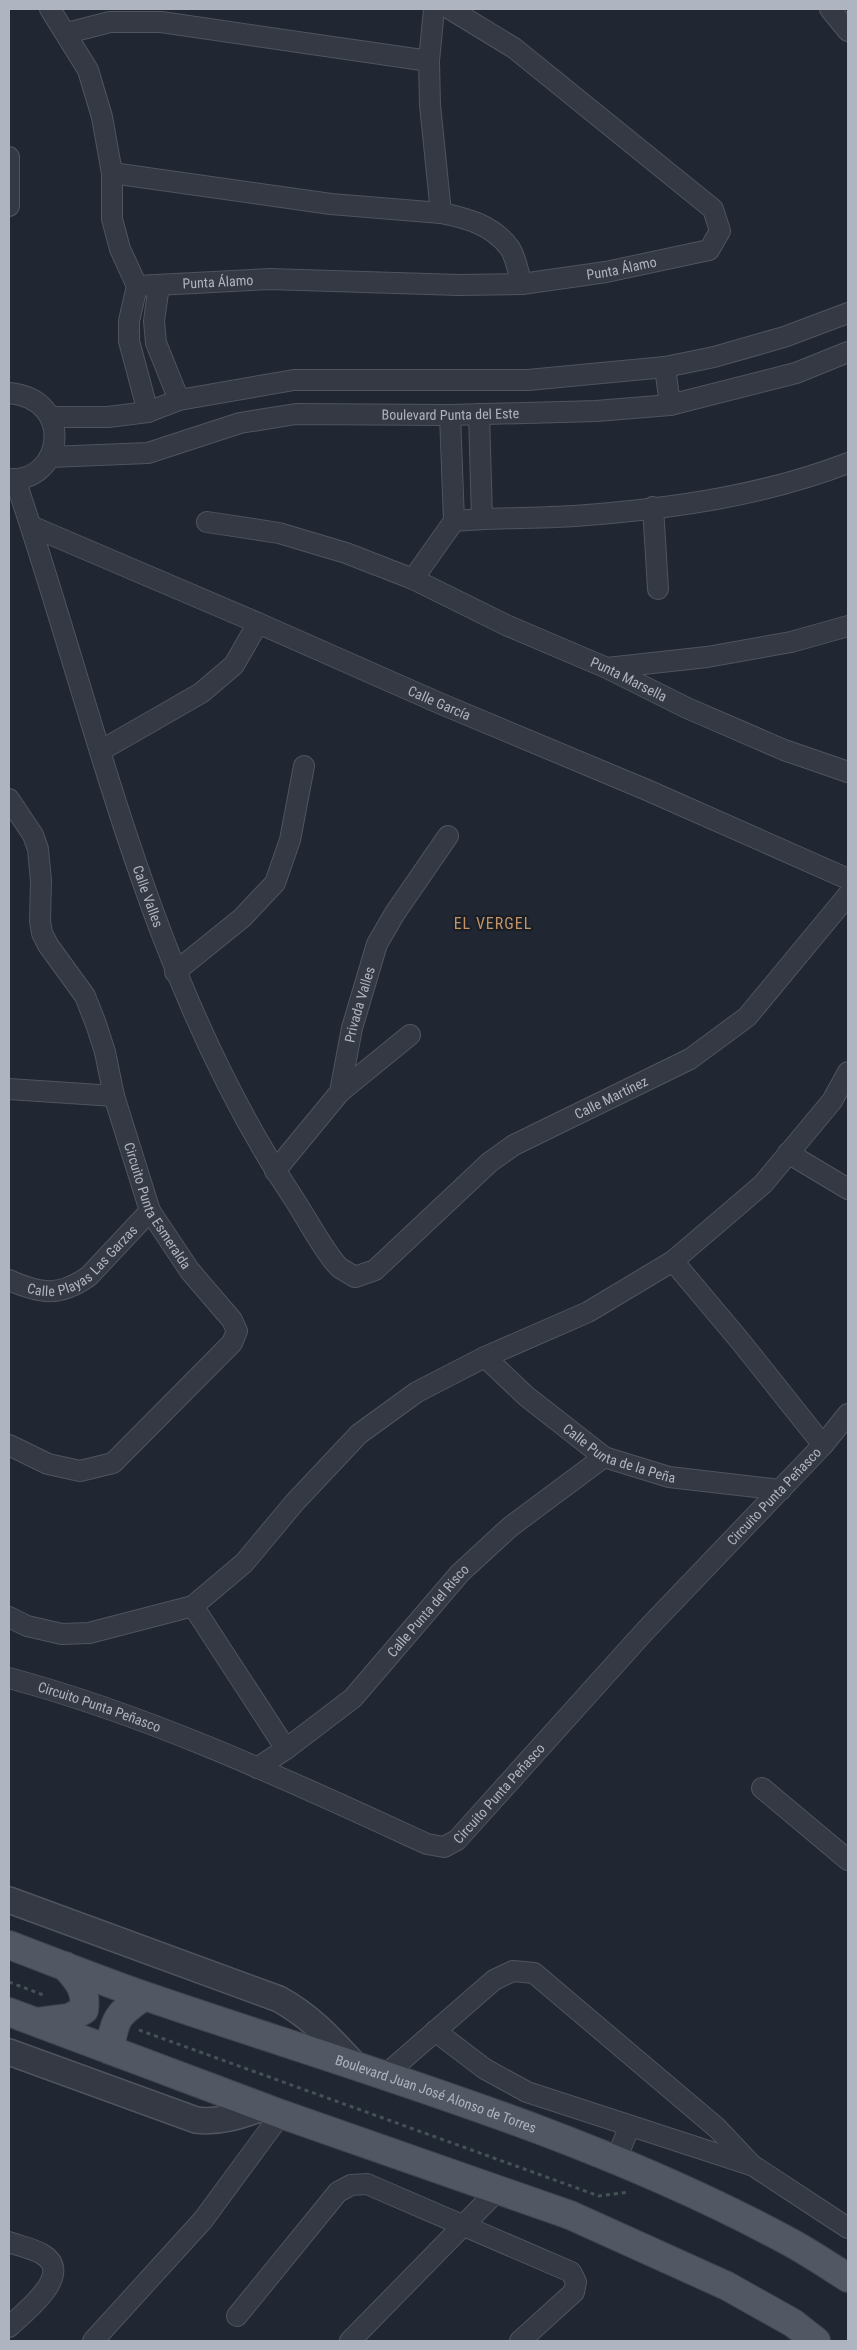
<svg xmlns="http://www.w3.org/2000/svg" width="857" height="2350" font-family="'Roboto Condensed',sans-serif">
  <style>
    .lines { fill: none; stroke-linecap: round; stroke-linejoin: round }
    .minor-casing { stroke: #4f545e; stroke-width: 22 }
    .tertiary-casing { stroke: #4f545e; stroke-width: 28 }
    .primary-casing { stroke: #3e434c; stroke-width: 30 }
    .path { stroke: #445255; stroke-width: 3; stroke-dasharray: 4 4; stroke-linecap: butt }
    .minor { stroke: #343943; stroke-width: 20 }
    .tertiary { stroke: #343943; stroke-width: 25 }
    .primary { stroke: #525863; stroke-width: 28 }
    .labels { text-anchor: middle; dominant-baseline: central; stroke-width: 4.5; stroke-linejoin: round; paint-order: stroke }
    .street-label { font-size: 14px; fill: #aeb4c0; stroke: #1a1f27 }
    .quarter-label { font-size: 16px; letter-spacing: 1px; fill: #c39366; stroke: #1a1f27 }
  </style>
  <rect width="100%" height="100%" fill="#212732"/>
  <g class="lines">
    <defs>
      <g id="minor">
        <path d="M50,9L88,70L102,117L112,173V219L120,249L137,286"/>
        <path d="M434,9L429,61L430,105L441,213C467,218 492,225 509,247C516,256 518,273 522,284"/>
        <path d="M830,9L848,31"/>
        <path d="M67,33L110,22H161L429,61"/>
        <path d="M9,157V206"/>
        <path d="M112,173L331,204L441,213"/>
        <path d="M159,285L154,321L156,343L179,400"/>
        <path id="s1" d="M137,286L270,279L459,285L522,284L606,272L709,250L720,231L713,209L514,48L450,9"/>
        <path d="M137,286L129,321V341L148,412"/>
        <path d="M665,367L670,405"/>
        <path d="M9,393C76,399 63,483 9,479"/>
        <path d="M479,414L482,518"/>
        <path id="s2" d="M450,415L454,521L413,579L506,625L607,668L687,708L784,750L848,772"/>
        <path d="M51,417H108L148,412L179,400L294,380H528L665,367L714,357L784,337L848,313"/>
        <path id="s3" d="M50,457L148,453L240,423L296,414L450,415L596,411L670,405L796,373L848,352"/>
        <path id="s4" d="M15,479C98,723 149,981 294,1199C304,1214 328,1258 340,1268C345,1271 350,1274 355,1277L375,1270L490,1162L514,1145L690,1059L747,1017L848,895"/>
        <path d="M653,507L658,589"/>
        <path d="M454,521C498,517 543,519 587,515C676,508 765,495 848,463"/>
        <path d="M207,522L279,533L346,553L413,579"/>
        <path id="s5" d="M31,526L258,623L439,703L647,790L848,879"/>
        <path d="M607,668L707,657L791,642L848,626"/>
        <path d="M100,751L201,693L234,665L258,623"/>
        <path id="s6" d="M9,799L33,835L38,849L41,881L40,921L42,933L48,945L85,996L96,1024L105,1052L114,1096L150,1211L190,1271L232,1320L237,1331L232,1343L113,1463L80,1471L48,1464L9,1445"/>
        <path d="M175,972L242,918L275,883L290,840L304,766"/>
        <path d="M9,1089L114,1096"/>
        <path d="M340,1092L410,1035"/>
        <path d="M788,1153L848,1189"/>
        <path id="s7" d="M275,1171L340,1092L352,1028L377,944L395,913L448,836"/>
        <path d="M673,1261L741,1342L823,1445"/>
        <path id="s8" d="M9,1280C40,1294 60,1297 89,1276L150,1211"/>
        <path id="s9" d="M485,1357L526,1396L604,1457L669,1477L781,1490"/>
        <path d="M193,1606L286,1749"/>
        <path d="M9,1617L27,1626L62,1634L89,1633L193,1606L244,1563L295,1502L359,1434L417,1392L485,1357L588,1312L673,1261L763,1184L832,1101L848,1072"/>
        <path id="s10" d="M9,1678C154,1717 292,1782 427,1844L444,1847L457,1840L645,1631L823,1445L848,1414"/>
        <path id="s11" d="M257,1768L286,1749L353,1698L460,1573L510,1527L604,1457"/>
        <path d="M762,1788L848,1860"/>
        <path d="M435,2031L485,2069L527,2092L751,2165"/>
        <path d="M385,2075L494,1980L513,1971L534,1973L717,2128L752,2165L848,2228"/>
        <path d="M616,2159L630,2126"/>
        <path d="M9,2242C19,2246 32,2248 42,2254C76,2274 24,2312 9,2327"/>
        <path d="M237,2316L338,2192L351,2185L367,2184L571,2272L576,2282L574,2292L520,2341"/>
        <path d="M93,2341L203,2220L281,2114"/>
        <path d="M350,2341L499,2189"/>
      </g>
      <path id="tertiary" d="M9,1900L279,1999C311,2017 329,2037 353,2063
        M9,2052L196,2120C221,2123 242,2115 265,2107"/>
      <g id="primary">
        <path id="s12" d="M9,1945C54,1962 99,1980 145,1996C361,2070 584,2131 786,2240C807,2251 828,2265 848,2278"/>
        <path d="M9,2012L281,2114L570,2215L727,2286L793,2323L816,2341"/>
        <path d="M37,2022L69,2018L84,2010C87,1990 78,1980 65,1966"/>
        <path d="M110,2050C115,2017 117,2015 144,1996"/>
      </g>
    </defs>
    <!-- minor casing -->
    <use href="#minor" class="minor-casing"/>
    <!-- tertiary casing -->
    <use href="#tertiary" class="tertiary-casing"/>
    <!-- primary casing -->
    <use href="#primary" class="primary-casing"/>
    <!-- path -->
    <path class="path" d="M9,1982L46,1996
      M139,2030L599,2196L629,2192"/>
    <!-- minor -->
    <use href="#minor" class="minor"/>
    <!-- tertiary -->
    <use href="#tertiary" class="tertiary"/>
    <!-- primary -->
    <use href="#primary" class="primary"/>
  </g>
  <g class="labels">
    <!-- street labels -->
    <g class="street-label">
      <text stroke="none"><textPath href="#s1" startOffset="486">Punta Álamo</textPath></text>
      <text stroke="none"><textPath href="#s1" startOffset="81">Punta Álamo</textPath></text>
      <text stroke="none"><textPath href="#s3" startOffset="406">Boulevard Punta del Este</textPath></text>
      <text stroke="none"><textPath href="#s2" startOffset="415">Punta Marsella</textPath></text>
      <text stroke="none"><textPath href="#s5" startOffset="445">Calle García</textPath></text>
      <text stroke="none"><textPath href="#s4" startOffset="438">Calle Valles</textPath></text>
      <text stroke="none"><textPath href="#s7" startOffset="192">Privada Valles</textPath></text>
      <text stroke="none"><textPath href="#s4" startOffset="1192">Calle Martínez</textPath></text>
      <text stroke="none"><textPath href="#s6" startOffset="442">Circuito Punta Esmeralda</textPath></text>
      <text stroke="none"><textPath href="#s8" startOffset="86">Calle Playas Las Garzas</textPath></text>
      <text stroke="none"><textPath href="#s9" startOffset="168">Calle Punta de la Peña</textPath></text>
      <text stroke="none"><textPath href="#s10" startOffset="950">Circuito Punta Peñasco</textPath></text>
      <text stroke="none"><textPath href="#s11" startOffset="234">Calle Punta del Risco</textPath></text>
      <text stroke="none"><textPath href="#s10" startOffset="95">Circuito Punta Peñasco</textPath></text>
      <text stroke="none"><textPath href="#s10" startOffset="545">Circuito Punta Peñasco</textPath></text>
      <text stroke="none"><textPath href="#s12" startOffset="452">Boulevard Juan José Alonso de Torres</textPath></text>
    </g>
    <!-- quarter labels -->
    <g class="quarter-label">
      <text x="493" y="923">EL VERGEL</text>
    </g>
  </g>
  <!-- border -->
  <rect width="857" height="2350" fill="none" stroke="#aeb4c0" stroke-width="20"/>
</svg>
